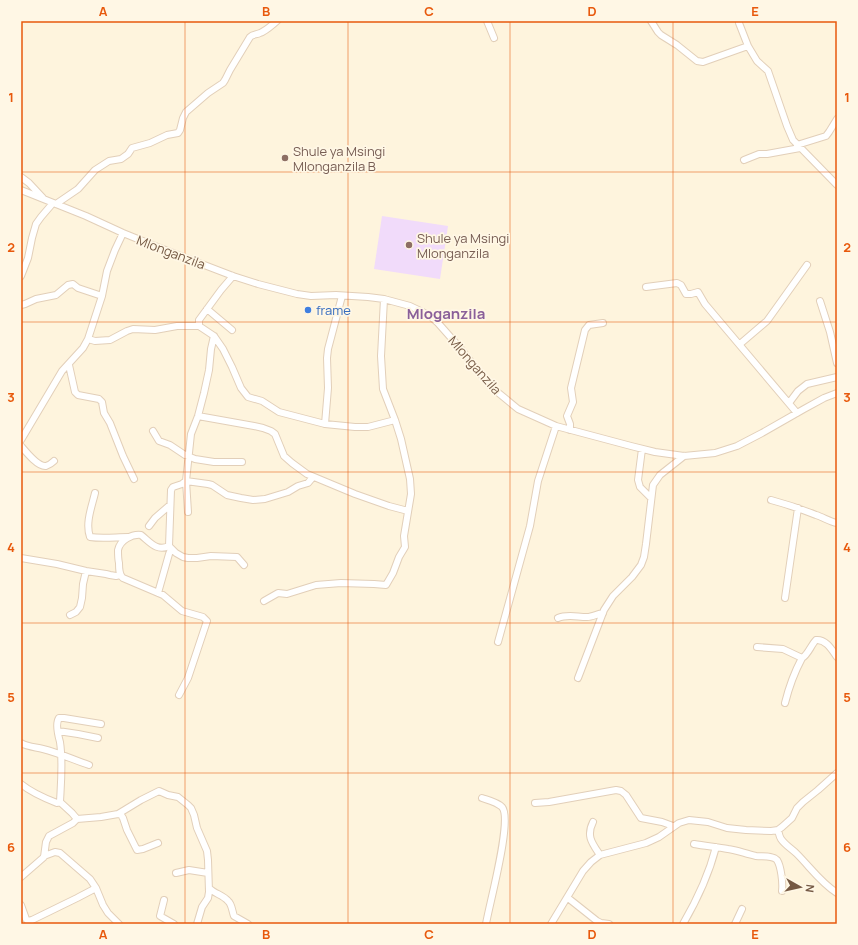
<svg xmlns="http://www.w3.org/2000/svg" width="858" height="945" font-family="Manrope,sans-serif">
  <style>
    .education { fill: #f1dbfa }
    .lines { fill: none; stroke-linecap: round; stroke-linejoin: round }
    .minor-casing { stroke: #e2cfb9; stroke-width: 8 }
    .minor { stroke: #fff; stroke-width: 6 }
    .grid { fill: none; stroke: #e8590c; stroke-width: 1; stroke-opacity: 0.55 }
    .education-dot { fill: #8d6e63; stroke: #fff7e5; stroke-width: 1.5 }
    .shop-dot { fill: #3f7fe0; stroke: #fff7e5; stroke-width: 1.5 }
    .labels { text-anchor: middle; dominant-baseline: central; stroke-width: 3.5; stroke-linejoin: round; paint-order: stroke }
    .education-label { font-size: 13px; fill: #785e54; stroke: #fff7e5; text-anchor: start }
    .street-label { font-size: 13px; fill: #755944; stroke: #fff7e5 }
    .shop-label { font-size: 13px; fill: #366cbe; stroke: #fff7e5; text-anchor: start }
    .quarter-label { font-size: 15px; font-weight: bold; fill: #8a5f99; stroke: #fff7e5 }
    .neatline { fill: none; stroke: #e8590c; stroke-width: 1.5 }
    .grid-label { font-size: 13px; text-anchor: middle; font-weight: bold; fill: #e8590c }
  </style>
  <rect width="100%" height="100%" fill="#fef4dd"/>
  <!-- education -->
  <path class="education" d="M382,216L448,226L440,279L374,269Z"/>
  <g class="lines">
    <defs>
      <path id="minor" d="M487,21L494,38
        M651,21L658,32L661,35L677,45L697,61L703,62L748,46
        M739,21V23L748,46L757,61L768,71L787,126L793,140L837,185
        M797,145L826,136L829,132L837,119
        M744,160L759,154H767L800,148
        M21,177L29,183L43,198
        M21,190L86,216L123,233L160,248L233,276L258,284L297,294L311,296L336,295L368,297L384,299L410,306L429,315L438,323L461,349L490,386L518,409L556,426L631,446L655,452L684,456L715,453L737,446L762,433L804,409L824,398L837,393
        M56,204L78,189L95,170L109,161L121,159L128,154L132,148L150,143L167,135L178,133L180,130L183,118L186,112L208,93L223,83L225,80L230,70L250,37C253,34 256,35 260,33C266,31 272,25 277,21
        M21,276L28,258L32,238L36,224L41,217L53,203
        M233,276L221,290L199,320V326L214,336L223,349L232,367L241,388L248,397L262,401L279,412L325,424L355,427H368L395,420
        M646,287L677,283L681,285L686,294H691L698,292L705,304L797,413
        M820,301L830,332L837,363
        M21,305L25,304L36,299L56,295L68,285L73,284L78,288L102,296
        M207,309L232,330
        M214,336L211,349L209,370L204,393L198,416L191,434L186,481L182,484L173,487L171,490L169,546L176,553L183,557L188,558H197L211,556L237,557L244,565
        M88,339L95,341L110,340L127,331L133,329L155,330L177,326H199
        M740,344L767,321L807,265
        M69,365L75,392L78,395L99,399L102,402L104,413L110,423L123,456L134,479
        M789,403L798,391L807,384L837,377
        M198,416L254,426L263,428L271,431L275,434L284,456L292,463L307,474L355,494L389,506L408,511
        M325,424L328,388L327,358L328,349L342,296
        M570,430V424L567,416L573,402L571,388L585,330L589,325L603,323
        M153,431L159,441L170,445L185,455L195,459L214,462H242
        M21,440L62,371L83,348L88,339L102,296L107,271L115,250L123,233
        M21,446C26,452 38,467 46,466C49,465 52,463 54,461
        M642,449L638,480L640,487L651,498
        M95,493C92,506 85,523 90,537C103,539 116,537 128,537
        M771,500C786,504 801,509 816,515C823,517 830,522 837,523
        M188,512L186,481L208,484L212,485L227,495L241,498L253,500L265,499L288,492L298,486L308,483L313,477
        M149,526L155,518L170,505
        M169,546C157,552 150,542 141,535C132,534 120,540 118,550C118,554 118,559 119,563C119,569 119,575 123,578L163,595L182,611L203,617L207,621L188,678L179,695
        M21,558L57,564L86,571L106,574L110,575L116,576L120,575
        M158,593L169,554L171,549
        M785,598L798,508
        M264,601L278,593L287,594L316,585L341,583L374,584L386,585L393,573L399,557L405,547L404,536L411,494L410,479L401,439L395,420L383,389L381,356L384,299
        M70,615L76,612L80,607L82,598L83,584L86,571
        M558,618C567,614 577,617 587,617C592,617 597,614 603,613
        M498,642L530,526L538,481L556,426
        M757,647L783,649L802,658C808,655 811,645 816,640C826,639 832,650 837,657
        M578,678L604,610L613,596L632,577L641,565L644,557L646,544L653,485L660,475L684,456
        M785,703C789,687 794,673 802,658
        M58,731L78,734L98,738
        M21,743C28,747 35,747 43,749C59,753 74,760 89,765
        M21,784C32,793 44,798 57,803L60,802L72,813L77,819
        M482,798C488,800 497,802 502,807C513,819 489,905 486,924
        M60,802C61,782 63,762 60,742C58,735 55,724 59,718H64L101,724
        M535,803L549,802L616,790L621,791L626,795L641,818L662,822L673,826
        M118,814L141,800L159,791L168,795L178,797L188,805L191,808L194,815L197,828L207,851L208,860L209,892L208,898L202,907L197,924
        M593,822C586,836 592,843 600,855
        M778,830C779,833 779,836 781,839C785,845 792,849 797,854C810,867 821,883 837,893
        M694,844C705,846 717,847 728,849C737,850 746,854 756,856C762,857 772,855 777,860C781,866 783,883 782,891
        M44,856L55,852L60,853L90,879L96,888L103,905L108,913L119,924
        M176,873L189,870L208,873
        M21,877L44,857L46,842L49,836L73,823L77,819L101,817L118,814L121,815L123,818L127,830L137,850L143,849L158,843
        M209,888C215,894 223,895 228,901C232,904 232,911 234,916L248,924
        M568,898L597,921L601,923L609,924
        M164,900L160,916L174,924
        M21,905L26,919L28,921L32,920L77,898L96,888
        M551,924L583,871L591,862L600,855L646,843L659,837L679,823L689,820L708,822L727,828L746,830L771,831L778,830L782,827L792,818L797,808L803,802L818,790L837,773
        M683,924C697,900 709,874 716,847
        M735,924L742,909"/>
    </defs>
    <!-- minor casing -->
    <use href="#minor" class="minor-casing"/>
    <!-- minor -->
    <use href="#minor" class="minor"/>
  </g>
  <!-- grid -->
  <path class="grid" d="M185,21V924M348,21V924M510,21V924M673,21V924M21,172H837M21,322H837M21,472H837M21,623H837M21,773H837"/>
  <!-- markers -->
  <g class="education-dot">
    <circle cx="285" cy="158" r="4"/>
    <circle cx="409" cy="245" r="4"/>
  </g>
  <circle class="shop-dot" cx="308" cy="310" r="4"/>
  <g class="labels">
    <!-- education labels -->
    <g class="education-label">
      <text x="293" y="151">Shule ya Msingi<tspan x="293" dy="15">Mlonganzila B</tspan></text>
      <text x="417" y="238">Shule ya Msingi<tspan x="417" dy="15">Mlonganzila</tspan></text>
    </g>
    <!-- street labels -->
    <g class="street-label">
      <text transform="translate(171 252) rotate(21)">Mlonganzila</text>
      <text transform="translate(475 365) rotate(49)">Mlonganzila</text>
    </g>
    <!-- shop labels -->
    <g class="shop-label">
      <text x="316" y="310">frame</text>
    </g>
    <!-- quarter labels -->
    <g class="quarter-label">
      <text x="446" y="313">Mloganzila</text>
    </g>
  </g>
  <!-- border -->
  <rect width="858" height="945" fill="none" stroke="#fff7e5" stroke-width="44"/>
  <!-- north arrow -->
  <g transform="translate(800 887) rotate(98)" stroke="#fff7e5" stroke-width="3" paint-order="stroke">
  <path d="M0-3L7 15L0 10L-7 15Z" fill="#755944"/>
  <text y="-6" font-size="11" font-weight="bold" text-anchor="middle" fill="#755944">N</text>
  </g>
  <rect x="22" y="22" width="814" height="901" class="neatline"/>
  <g class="grid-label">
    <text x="103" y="16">A</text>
    <text x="266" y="16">B</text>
    <text x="429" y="16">C</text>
    <text x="592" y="16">D</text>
    <text x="755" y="16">E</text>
    <text x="11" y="102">1</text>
    <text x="847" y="102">1</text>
    <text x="11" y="252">2</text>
    <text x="847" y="252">2</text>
    <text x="11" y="402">3</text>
    <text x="847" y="402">3</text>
    <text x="11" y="552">4</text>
    <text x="847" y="552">4</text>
    <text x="11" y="702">5</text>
    <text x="847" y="702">5</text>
    <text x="11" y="852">6</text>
    <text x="847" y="852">6</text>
    <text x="103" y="939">A</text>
    <text x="266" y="939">B</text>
    <text x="429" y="939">C</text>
    <text x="592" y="939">D</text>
    <text x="755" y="939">E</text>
  </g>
</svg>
